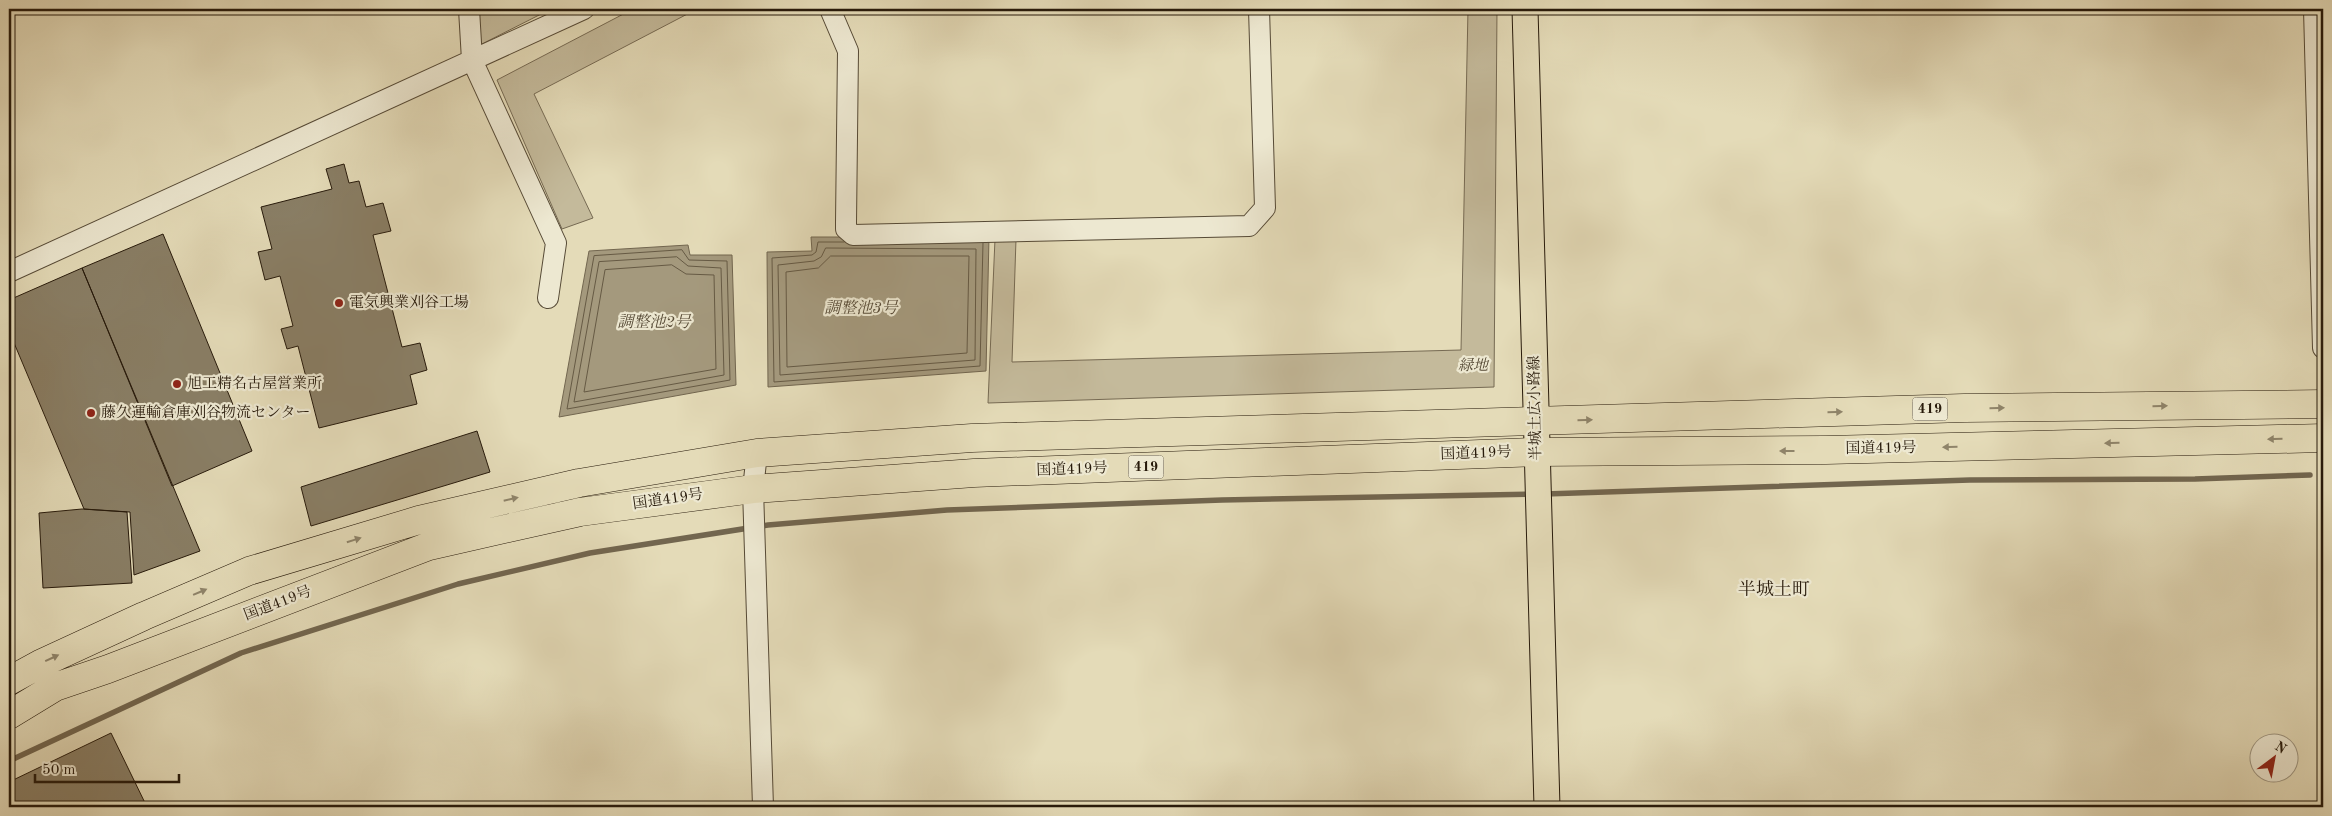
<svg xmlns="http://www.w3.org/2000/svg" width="2332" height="816" font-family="'Old Standard TT','Noto Serif JP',serif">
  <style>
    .green { fill: #c4ba9b; stroke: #766a53 }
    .water { fill: #a4997d; stroke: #72664f }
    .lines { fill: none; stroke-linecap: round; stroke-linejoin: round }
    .shore { stroke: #665a44; stroke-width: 1 }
    .stream { stroke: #72664f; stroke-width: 5.5 }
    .building { fill: #897e65; stroke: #271a0b }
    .minor-casing { stroke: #564a36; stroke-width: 22 }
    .major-casing { stroke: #271a0b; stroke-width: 27 }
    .highway-casing { stroke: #271a0b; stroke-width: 29 }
    .minor { stroke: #ede8d1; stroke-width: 20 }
    .major { stroke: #e4dbb8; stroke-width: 25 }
    .highway { stroke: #e4dbb8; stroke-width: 28 }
    .oneway { fill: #8f846a }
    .poi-dot { fill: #8f2418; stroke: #ede8d1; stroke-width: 2 }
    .labels { text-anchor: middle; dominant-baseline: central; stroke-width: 4.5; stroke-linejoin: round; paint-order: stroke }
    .shield { fill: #ede8d1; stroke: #625846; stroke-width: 1 }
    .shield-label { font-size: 14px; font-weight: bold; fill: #271a0b }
    .poi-label { font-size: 15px; fill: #271a0b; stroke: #ede8d1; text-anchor: start }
    .park-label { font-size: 15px; font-style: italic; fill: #564a36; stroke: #ede8d1 }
    .street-label { font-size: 15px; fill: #271a0b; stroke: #ede8d1 }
    .water-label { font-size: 16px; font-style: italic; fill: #594d39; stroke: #ede8d1 }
    .quarter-label { font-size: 18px; fill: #271a0b; stroke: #ede8d1 }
  </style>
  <rect width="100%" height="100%" fill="#e4dbb8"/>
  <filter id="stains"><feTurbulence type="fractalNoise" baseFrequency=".004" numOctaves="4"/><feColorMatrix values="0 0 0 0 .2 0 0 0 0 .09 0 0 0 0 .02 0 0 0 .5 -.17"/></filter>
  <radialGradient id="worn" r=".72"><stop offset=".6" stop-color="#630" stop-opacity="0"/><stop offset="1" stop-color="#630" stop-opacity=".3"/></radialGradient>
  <!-- green -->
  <path class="green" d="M476,9H551L478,46Z
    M633,9H697L534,94L593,218L562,229L497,80Z
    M1468,9H1497L1494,387L988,403L995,239H1016L1012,362L1461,350Z"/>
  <!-- water -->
  <path class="water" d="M811,237H989L986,371L768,387L767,252L812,251Z
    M688,245L690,255H732L736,385L559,417L589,251Z"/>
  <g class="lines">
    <!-- shore -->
    <path class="shore" d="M844,242H818L816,252L812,255L772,258L774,382L980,366L983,243
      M826,248L976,249L975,360L780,375L778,265L814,261L821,257Z
      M682,250L689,260L727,261L730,380L567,409L594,256Z
      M831,256H969L967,353L787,367L786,272L818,268Z
      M677,257L688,266L721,268L724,375L574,402L599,262Z
      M672,265L686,274L714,275L716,369L584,392L605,270Z"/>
    <!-- stream -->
    <path class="stream" d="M1545,494L1970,480L2195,479L2310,475
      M9,761L241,653L458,584L590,553L768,525L947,510L1222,500L1533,494"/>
  </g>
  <!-- building -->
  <path class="building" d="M344,164L349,183L359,181L366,207L383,203L391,231L373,235L402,347L420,343L427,370L410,375L417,404L319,428L298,346L287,349L281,329L293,326L280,276L265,280L258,252L272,249L261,207L332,189L326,169Z
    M163,234L252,451L172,486L82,268Z
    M82,268L200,551L134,575L130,512L84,509L9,331V300Z
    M477,431L490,472L311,526L301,487Z
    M82,509L127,512L132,583L43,588L39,513Z
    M111,733L147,807H9V782Z"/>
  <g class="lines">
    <defs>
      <path id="minor" d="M469,9L472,60L556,243L548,298
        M830,9L848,51L846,222V229L853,235L1249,226L1265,208L1259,9
        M2314,9L2323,348
        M9,272L584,9
        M757,453L753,489L763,807"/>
      <path id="major" d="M1525,9L1547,807"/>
      <path id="highway" d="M9,681L40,664L144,616L249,571L419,520L579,483L757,453L972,438L1964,408L2323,404
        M9,715L55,687L108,669L429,546L580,512L753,489L974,473L1536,452L1826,450L2323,438"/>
    </defs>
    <!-- minor casing -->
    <use href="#minor" class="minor-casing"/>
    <!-- major casing -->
    <use href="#major" class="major-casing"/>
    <!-- highway casing -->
    <use href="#highway" class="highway-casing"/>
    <!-- minor -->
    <use href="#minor" class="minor"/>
    <!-- major -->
    <use href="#major" class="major"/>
    <!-- highway -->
    <use href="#highway" class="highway"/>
  </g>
  <!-- one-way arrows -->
  <defs><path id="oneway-solid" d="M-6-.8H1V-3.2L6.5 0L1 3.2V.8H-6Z" transform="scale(1.25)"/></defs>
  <g class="oneway">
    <use href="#oneway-solid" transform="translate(2160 406) rotate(-1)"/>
    <use href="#oneway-solid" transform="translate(1997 408) rotate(-1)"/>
    <use href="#oneway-solid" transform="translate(1835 412) rotate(-2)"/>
    <use href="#oneway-solid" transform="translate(1585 420) rotate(-2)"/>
    <use href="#oneway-solid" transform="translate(2275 439) rotate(179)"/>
    <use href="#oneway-solid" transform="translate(2112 443) rotate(179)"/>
    <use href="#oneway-solid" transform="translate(1950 447) rotate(179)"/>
    <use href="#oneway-solid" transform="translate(1787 451) rotate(180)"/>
    <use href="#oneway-solid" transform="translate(511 499) rotate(-13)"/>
    <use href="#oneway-solid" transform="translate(354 540) rotate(-17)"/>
    <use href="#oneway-solid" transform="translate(200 592) rotate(-23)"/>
    <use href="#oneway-solid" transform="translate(52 658) rotate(-25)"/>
  </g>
  <!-- markers -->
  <g class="poi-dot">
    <circle cx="339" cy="303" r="5"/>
    <circle cx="177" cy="384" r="5"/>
    <circle cx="91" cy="413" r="5"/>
  </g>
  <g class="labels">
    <!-- shield labels -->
    <g class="shield">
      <rect x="1912.5" y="397.5" width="35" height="23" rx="4"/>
      <rect x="1128.5" y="455.5" width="35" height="23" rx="4"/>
    </g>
    <g class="shield-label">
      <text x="1930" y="409">419</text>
      <text x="1146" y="467">419</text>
    </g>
    <!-- poi labels -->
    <g class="poi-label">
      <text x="349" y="303">電気興業刈谷工場</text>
      <text x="187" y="384">旭工精名古屋営業所</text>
      <text x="101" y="413">藤久運輸倉庫刈谷物流センター</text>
    </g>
    <!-- park labels -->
    <g class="park-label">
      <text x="1473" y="366">緑地</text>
    </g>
    <!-- street labels -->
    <g class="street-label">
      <text transform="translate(1536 408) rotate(-91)">半城土広小路線</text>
      <text transform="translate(1881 449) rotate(-1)">国道419号</text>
      <text transform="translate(1476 454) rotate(-2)">国道419号</text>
      <text transform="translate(1072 470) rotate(-2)">国道419号</text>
      <text transform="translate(668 500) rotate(-8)">国道419号</text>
      <text transform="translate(278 604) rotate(-21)">国道419号</text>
    </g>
    <!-- water labels -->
    <g class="water-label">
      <text x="861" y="309">調整池3号</text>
      <text x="654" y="323">調整池2号</text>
    </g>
    <!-- quarter labels -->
    <g class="quarter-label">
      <text x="1774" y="590">半城土町</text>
    </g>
  </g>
  <!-- margin -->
  <rect width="2332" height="816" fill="none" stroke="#e4dbb8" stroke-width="30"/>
  <rect x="10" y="10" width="2312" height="796" fill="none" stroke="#271a0b" stroke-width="2.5"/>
  <rect x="15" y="15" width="2302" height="786" fill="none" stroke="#271a0b"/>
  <!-- north arrow -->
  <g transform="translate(2274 758) rotate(32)"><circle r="24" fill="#ede8d1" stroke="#9e9682"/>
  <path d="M0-4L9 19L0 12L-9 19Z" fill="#8f2418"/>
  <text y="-8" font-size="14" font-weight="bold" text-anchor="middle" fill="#271a0b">N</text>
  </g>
  <!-- scale -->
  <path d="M35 774v8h144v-8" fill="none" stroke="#271a0b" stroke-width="2.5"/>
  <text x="42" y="774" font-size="15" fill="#271a0b" stroke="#ede8d1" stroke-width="4" paint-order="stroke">50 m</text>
  <rect width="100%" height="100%" filter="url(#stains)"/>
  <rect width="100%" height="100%" fill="url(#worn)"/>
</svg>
